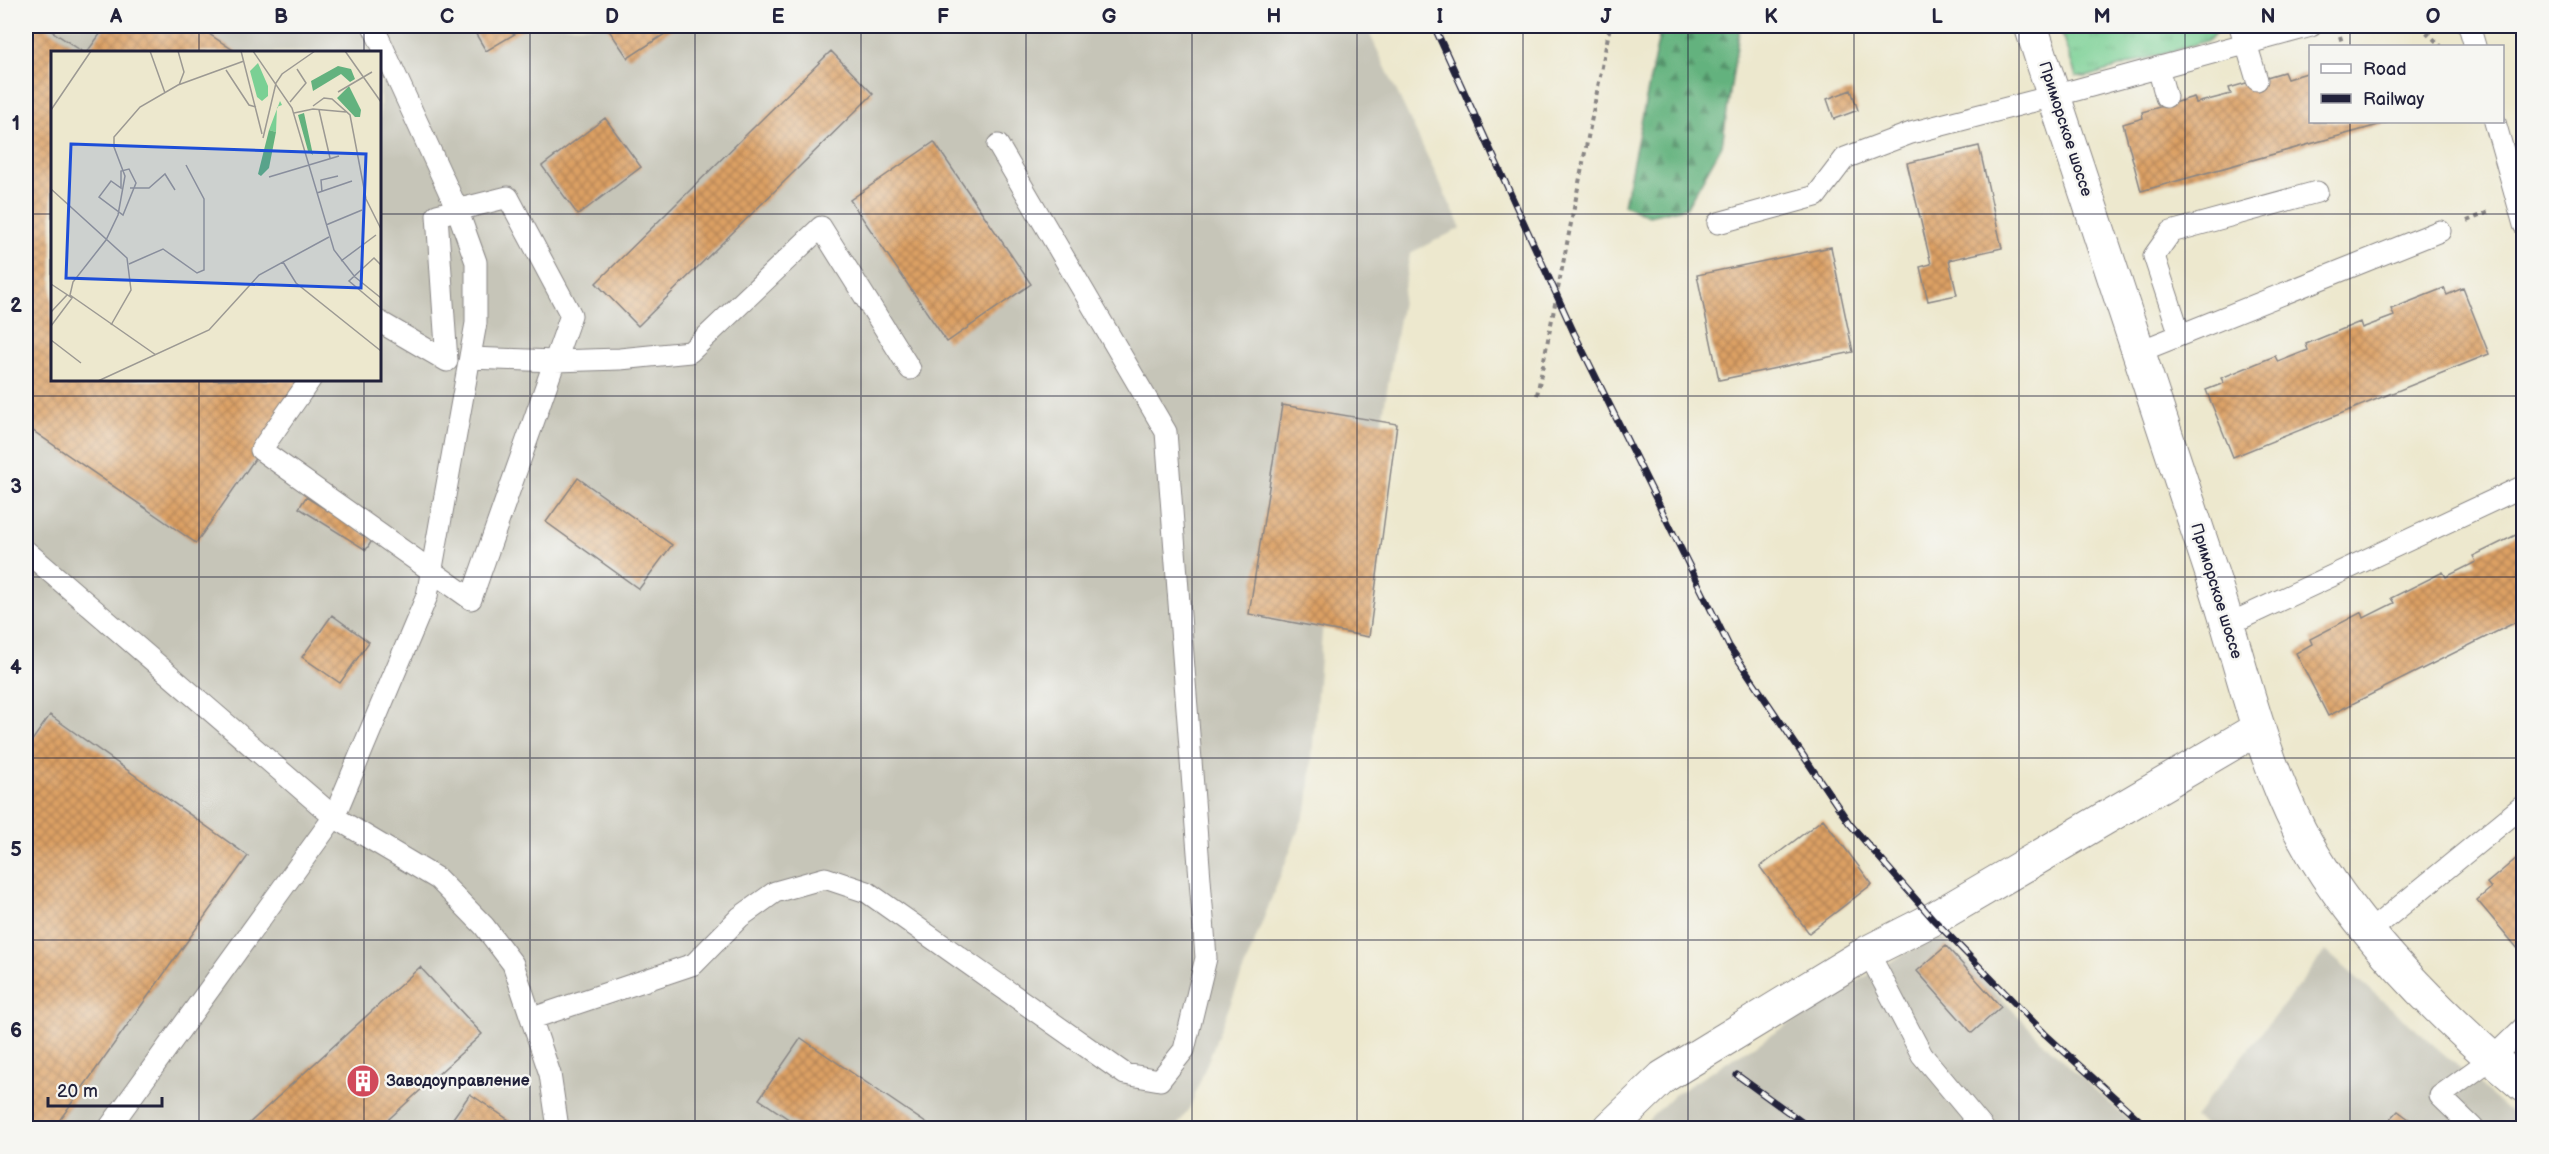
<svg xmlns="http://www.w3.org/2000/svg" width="2549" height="1154" font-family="'Balsamiq Sans',sans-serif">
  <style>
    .industrial { fill: #c6c5b8; fill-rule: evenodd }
    .grass { fill: url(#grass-tufts); stroke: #4e7968; stroke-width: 1.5 }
    .forest { fill: url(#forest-firs); stroke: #426a5c; stroke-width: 1.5 }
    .building { fill: url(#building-cross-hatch) }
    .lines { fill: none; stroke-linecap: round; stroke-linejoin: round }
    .lane-casing { stroke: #888584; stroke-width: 23 }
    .primary-casing { stroke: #888584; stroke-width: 35 }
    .path { stroke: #888584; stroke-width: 4; stroke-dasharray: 4.5 4.5; stroke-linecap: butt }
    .lane { stroke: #fff; stroke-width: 21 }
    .primary { stroke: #fff; stroke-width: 33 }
    .rail-casing { stroke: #22223b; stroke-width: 7 }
    .rail { stroke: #f6f6f2; stroke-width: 4.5; stroke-dasharray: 14; stroke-linecap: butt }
    .grid { fill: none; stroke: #22223b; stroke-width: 1.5; stroke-opacity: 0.55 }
    .labels { text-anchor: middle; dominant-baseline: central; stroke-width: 5; stroke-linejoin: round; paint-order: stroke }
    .street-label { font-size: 16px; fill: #22223b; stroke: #f6f6f2 }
    .poi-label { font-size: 16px; font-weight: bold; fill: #22223b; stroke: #f6f6f2; text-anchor: start }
    .inset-road { fill: none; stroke: #9c9993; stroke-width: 1.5 }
    .view { fill: #1d4ed8; fill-opacity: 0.15; stroke: #1d4ed8; stroke-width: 3 }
    .inset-edge { fill: none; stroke: #22223b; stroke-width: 3 }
    .neatline { fill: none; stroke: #22223b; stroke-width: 2 }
    .grid-label { font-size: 20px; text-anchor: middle; font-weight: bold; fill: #22223b }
  </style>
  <defs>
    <pattern id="grass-tufts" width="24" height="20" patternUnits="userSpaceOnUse" patternTransform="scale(1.5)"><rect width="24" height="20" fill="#7ad094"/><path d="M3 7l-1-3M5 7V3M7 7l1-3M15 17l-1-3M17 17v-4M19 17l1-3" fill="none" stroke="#69b280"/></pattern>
    <pattern id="forest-firs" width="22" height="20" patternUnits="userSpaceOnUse" patternTransform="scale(1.5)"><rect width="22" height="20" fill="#63b27e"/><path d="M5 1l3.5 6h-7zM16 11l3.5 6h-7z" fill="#519068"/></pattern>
    <pattern id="building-cross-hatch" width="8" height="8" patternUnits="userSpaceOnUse" patternTransform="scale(1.5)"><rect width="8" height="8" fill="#dca064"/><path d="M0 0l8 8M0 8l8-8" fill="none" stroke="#b28254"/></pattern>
  </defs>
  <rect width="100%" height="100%" fill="#f6f6f2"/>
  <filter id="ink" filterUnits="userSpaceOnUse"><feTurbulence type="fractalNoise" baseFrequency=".0167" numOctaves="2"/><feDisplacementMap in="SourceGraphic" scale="12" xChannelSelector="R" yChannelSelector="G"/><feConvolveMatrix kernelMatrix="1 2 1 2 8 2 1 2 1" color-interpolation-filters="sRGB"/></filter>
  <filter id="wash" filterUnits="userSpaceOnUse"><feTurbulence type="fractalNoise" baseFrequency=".008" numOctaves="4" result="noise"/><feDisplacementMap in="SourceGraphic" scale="24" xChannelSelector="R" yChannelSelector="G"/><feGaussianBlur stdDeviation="1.35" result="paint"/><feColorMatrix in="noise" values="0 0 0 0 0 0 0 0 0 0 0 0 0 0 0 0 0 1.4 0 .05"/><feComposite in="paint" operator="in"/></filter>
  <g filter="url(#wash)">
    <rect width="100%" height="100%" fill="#ede8ce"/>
    <!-- industrial -->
    <path class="industrial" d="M26,26H1366L1461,228L1410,253L1371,486L1324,609L1308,805L1190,1107L1176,1128H26ZM52,52H380V380H52Z
      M1939,934L2047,1046L2137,1128H1640L1674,1095L1871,973Z
      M2326,951L2523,1123L2524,1128H2209L2194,1118Z"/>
    <!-- grass -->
    <path class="grass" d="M2059,26H2221L2209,40L2086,77L2076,76Z"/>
    <!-- forest -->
    <path class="forest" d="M1661,26H1740L1722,145L1687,207L1649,216L1624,205Z"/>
    <g id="blocks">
      <!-- building -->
      <path class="building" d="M26,26H44L83,52H52V380H310L196,543L26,426Z
        M106,26H152L162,32L166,26H197L236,52H87Z
        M471,26H528L486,51Z
        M606,26H677L628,58Z
        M831,51L873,94L638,326L596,283Z
        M2284,72L2287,79L2310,72V122H2389L2141,191L2123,124L2143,118L2142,112L2194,97L2196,103L2231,94L2229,88Z
        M1851,90L1858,110L1834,119L1827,99Z
        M605,118L641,167L578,215L542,166Z
        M934,142L1031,284L947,342L850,200Z
        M1979,146L2002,248L1949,260L1957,295L1928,301L1920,267L1931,264L1907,163Z
        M1831,247L1853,352L1719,380L1697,275Z
        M2444,288L2447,295L2463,288L2489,354L2233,457L2206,390L2224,383L2221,378L2275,356L2278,362L2308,350L2306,344L2360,322L2362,328L2394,316L2391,309Z
        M1282,405L1397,424L1369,637L1249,614Z
        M578,478L672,545L639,589L546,522Z
        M306,497L373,539L366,550L299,508Z
        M2524,531V618L2328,716L2296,653L2312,644L2310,639L2362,612L2364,618L2394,603L2391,598L2443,572L2446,577L2476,562L2473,556Z
        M332,615L369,642L340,683L302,657Z
        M50,715L248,856L54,1128H26V749Z
        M1823,819L1872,884L1809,933L1760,867Z
        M2524,852V956L2477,900L2491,888L2487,883Z
        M1946,946L2001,1007L1972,1033L1917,971Z
        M420,967L482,1034L379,1128H244Z
        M801,1038L933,1128H802L759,1099Z
        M470,1094L521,1128H446Z
        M2398,1111L2421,1128H2382Z"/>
    </g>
  </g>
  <g filter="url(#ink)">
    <use href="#blocks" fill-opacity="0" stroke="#888584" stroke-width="1.5"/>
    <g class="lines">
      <defs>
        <path id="lane" d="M2240,26L2245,43
          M2469,26L2475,46
          M2246,43L2257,80
          M2158,67L2166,97
          M2495,122L2524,225
          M1718,223L1816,196L1845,158L1911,133L2076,90L2311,26
          M2180,335L2154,256L2171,232L2317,192
          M2138,352L2440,231
          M470,358L555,361L620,359L690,352L821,227L910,369
          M310,380L261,450L471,599L571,315L508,197L437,215L447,361L380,322
          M26,551L334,817L438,879L484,926L513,964L550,1074L558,1128
          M2227,625L2524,486
          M2370,931L2524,805
          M1868,952L1922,1055L1983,1128
          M533,1018L694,964L740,917L775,892L825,878L867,892L1125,1074L1160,1080L1184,1050L1206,958L1166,432L998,145
          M109,1128L334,817L427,596L476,323V262L457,209L373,26
          M2473,1128L2440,1096L2491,1059L2524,1027"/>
        <path id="primary" d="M2031,26C2089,206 2150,385 2209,565C2239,654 2257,747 2300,831C2350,926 2442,1017 2524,1086
          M1610,1128L1663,1077L1868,952L1933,919L2259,728"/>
      </defs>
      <!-- lane casing -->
      <use href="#lane" class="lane-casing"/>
      <!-- primary casing -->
      <use href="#primary" class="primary-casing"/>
      <!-- path -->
      <path class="path" d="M2420,26L2441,46
        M2340,36L2343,46
        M2467,221L2491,211
        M1537,395L1610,26"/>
      <!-- lane -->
      <use href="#lane" class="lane"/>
      <!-- primary -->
      <use href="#primary" class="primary"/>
      <defs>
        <path id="rail" d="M1434,26L1574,333L1729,646L1849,823L1933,919L2045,1034L2148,1128
          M1737,1075L1810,1128"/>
      </defs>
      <!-- rail casing -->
      <use href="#rail" class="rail-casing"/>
      <!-- rail -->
      <use href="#rail" class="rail"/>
    </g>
  </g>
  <!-- grid -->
  <path class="grid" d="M199,26V52M364,26V52M530,26V1128M695,26V1128M861,26V1128M1026,26V1128M1192,26V1128M1357,26V1128M1523,26V1128M1688,26V1128M1854,26V1128M2019,26V1128M2185,26V1128M2350,26V46M2350,122V1128M26,214H52M380,214H2524M199,380V1128M364,380V1128M26,396H2524M26,577H2524M26,758H2524M26,940H2524"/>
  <!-- icons -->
  <defs>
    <symbol id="building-disc" viewBox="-11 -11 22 22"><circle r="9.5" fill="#d1495b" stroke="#f6f6f2"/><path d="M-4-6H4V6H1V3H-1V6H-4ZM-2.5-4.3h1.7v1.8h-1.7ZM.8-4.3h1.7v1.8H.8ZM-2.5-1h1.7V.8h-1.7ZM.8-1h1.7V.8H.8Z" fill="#fff"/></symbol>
  </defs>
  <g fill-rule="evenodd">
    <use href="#building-disc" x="344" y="1062" width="38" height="38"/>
  </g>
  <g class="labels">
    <!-- street labels -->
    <g class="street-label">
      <text transform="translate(2065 129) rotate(72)">Приморское шоссе</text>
      <text transform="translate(2216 591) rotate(73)">Приморское шоссе</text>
    </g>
    <!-- poi labels -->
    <g class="poi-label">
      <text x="386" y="1081">Заводоуправление</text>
    </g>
  </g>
  <!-- overview -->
  <g transform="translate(51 51)">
    <rect width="330" height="330" fill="#ede8ce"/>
    <path d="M207,12L217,35V45L211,50L206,46L199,20ZM229,50L231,54L226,56L225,81L218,79Z" fill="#7ad094"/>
    <path d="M287,15L300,18L304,28L299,31L290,23L262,40L260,30ZM298,35L310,59L309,66H304L286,47ZM253,62L262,104L257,100L247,64ZM218,79L225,81L218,117L210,125L207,123Z" fill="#63b27e"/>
    <path class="inset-road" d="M99,0L114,42M127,0L133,21L128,34M190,0L211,83M202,0L241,57L283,199L304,226L330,247M294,0L330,51M175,19L198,54L205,56M287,41L321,21M239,51L255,32L246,18M262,55L273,47L281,48L299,64L315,148L330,178M0,59L40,0M268,59L279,107M243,62L262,58L295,61M212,87L225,32L231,23L264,0M78,118L85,132L72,164L48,146L60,130L70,137V120ZM218,126L288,105M79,137H98L114,123L124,139M0,138L76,207L80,239L60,274M271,141L270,129L287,125M266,142L301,130M275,174L311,159M290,210L325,184M232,211L245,232L330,300M78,213L112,198L146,222L153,219V148L135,114M330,214L323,207L298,230L330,257M0,233L21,247L0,275M0,261L16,244M0,289L30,312M105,304L19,244L22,231L55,189L67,164L74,125L63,96V86L89,56L127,34L193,10M47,330L158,279L208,224L278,186"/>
    <path class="view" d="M20,93L315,103L310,237L15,227Z"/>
    <rect width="330" height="330" class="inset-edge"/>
  </g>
  <!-- margin -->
  <rect width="2549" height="1154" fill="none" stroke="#f6f6f2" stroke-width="66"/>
  <!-- legend -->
  <rect x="2309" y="45" width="195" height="78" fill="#f6f6f2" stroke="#a1a1a9" stroke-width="1.5"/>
  <rect x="2321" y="64" width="30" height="9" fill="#ffffff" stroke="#a1a1a9" stroke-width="1.5"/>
  <text x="2363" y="75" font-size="18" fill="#22223b">Road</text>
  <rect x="2321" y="94" width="30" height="9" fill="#22223b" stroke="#a1a1a9" stroke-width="1.5"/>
  <text x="2363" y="105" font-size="18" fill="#22223b">Railway</text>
  <!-- scale -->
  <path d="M48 1097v9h114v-9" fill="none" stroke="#22223b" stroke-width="3"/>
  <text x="57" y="1097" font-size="18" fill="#22223b" stroke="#f6f6f2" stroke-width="4.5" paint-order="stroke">20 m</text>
  <rect x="33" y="33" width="2483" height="1088" class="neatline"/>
  <g class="grid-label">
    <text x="116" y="23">A</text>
    <text x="281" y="23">B</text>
    <text x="447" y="23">C</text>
    <text x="612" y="23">D</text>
    <text x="778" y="23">E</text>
    <text x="943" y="23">F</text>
    <text x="1109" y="23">G</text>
    <text x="1274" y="23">H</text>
    <text x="1440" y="23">I</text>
    <text x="1606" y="23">J</text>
    <text x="1771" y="23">K</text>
    <text x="1937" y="23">L</text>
    <text x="2102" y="23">M</text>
    <text x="2268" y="23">N</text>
    <text x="2433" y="23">O</text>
    <text x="16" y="130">1</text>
    <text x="16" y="312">2</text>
    <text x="16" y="493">3</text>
    <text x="16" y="674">4</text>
    <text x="16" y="856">5</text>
    <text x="16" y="1037">6</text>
  </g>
</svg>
